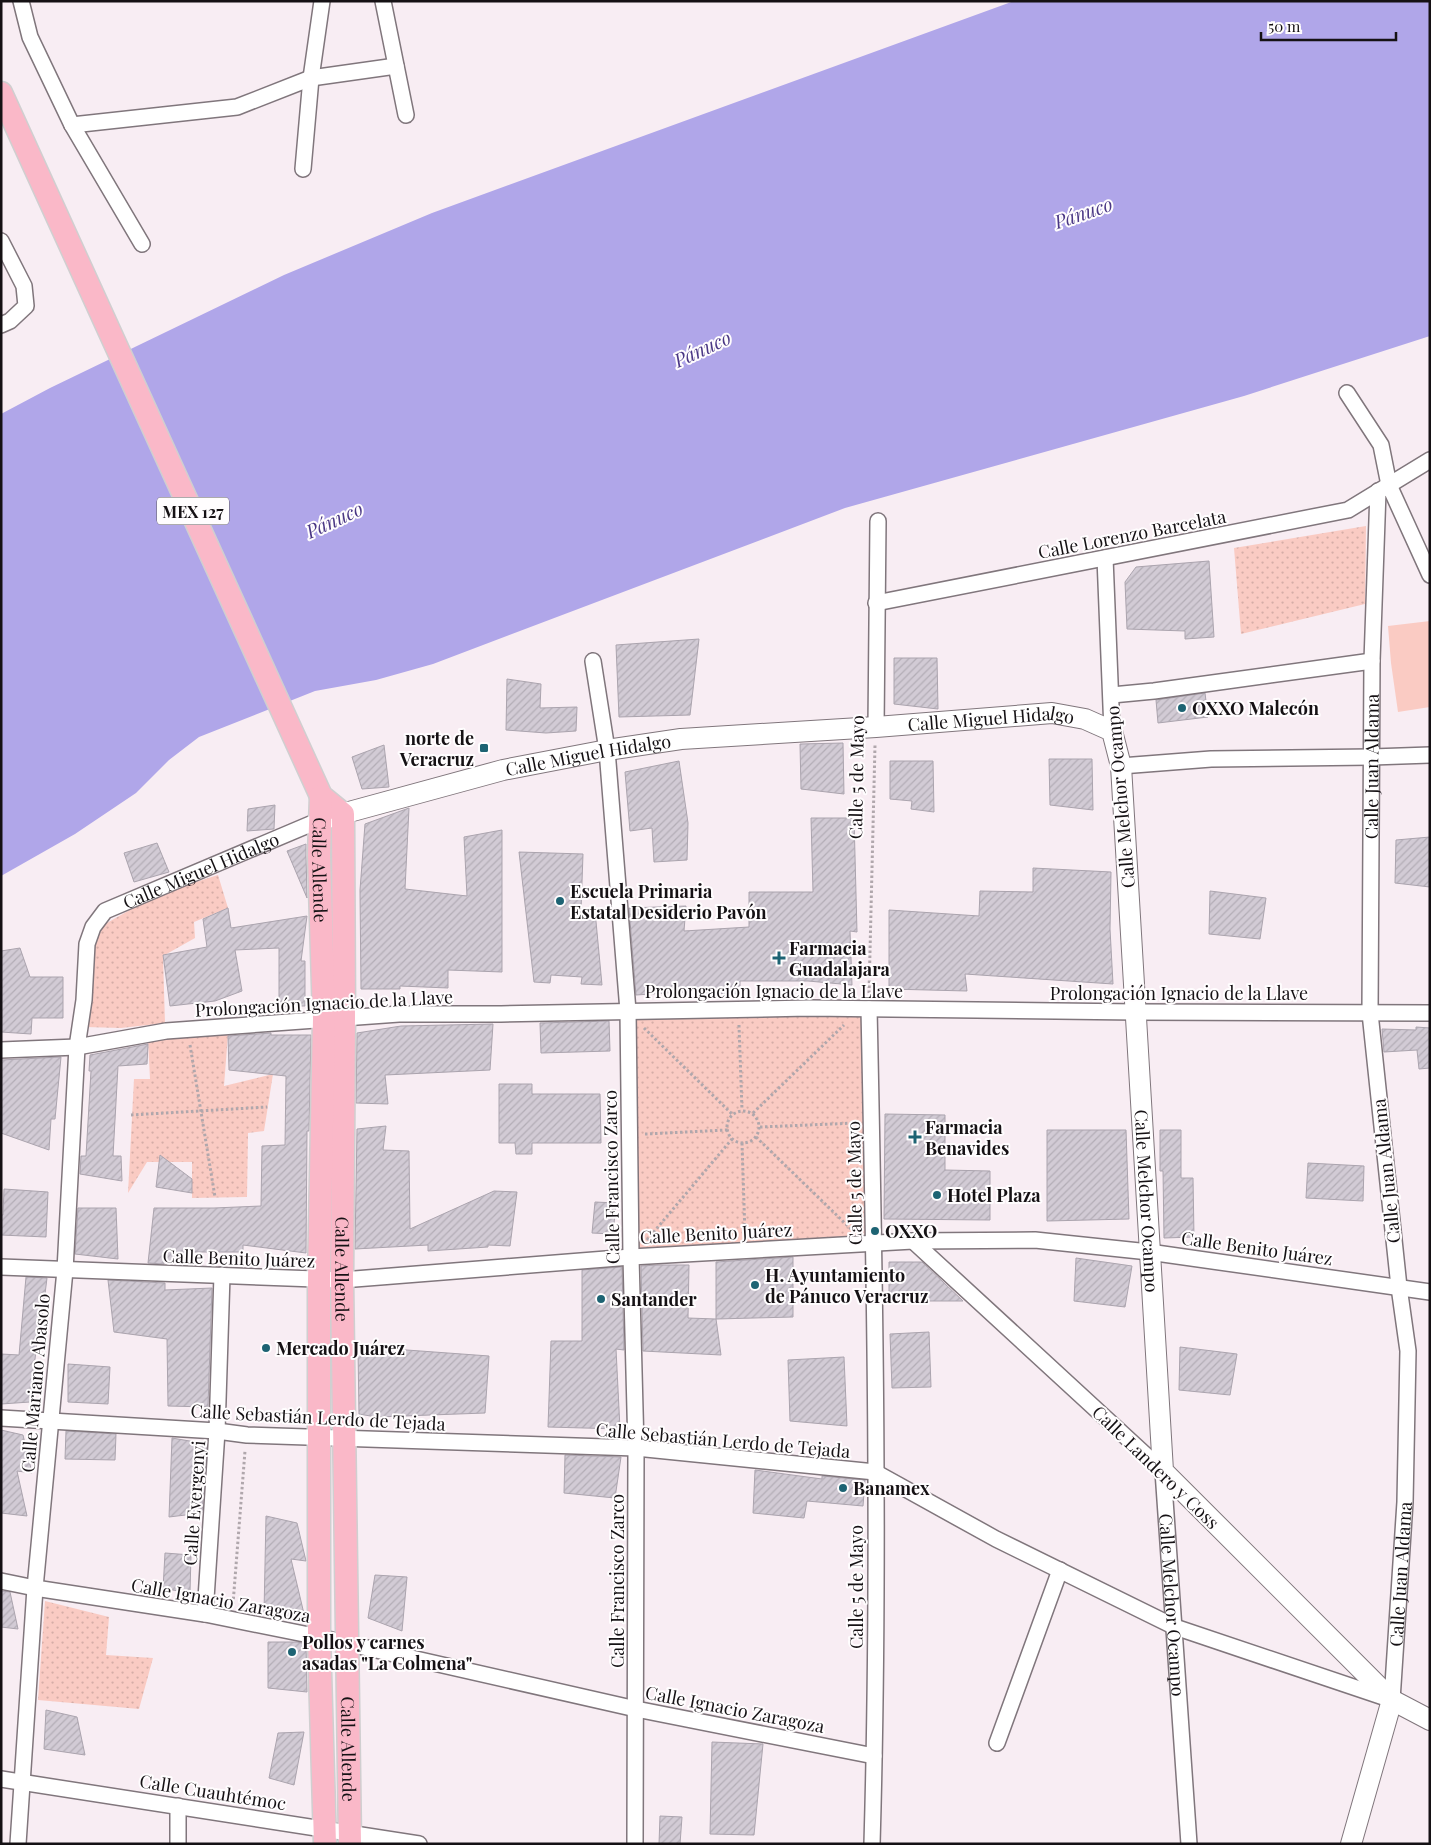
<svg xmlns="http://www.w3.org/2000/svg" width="1431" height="1845" font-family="'Playfair Display',serif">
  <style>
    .park { fill: url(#park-dots) }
    .pitch { fill: #facbc3 }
    .water { fill: #b0a6e9 }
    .building { fill: url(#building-hatch); stroke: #aba4ae }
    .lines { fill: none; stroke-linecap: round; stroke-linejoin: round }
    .street-casing { stroke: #80767c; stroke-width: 18 }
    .secondary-casing { stroke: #80767c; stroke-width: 22 }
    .primary-casing { stroke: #d0cfd0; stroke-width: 25 }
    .path { stroke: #b0a7ac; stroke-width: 3; stroke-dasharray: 2.5 2.5; stroke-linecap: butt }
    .street { stroke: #fff; stroke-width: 15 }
    .secondary { stroke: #fff; stroke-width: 20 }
    .primary { stroke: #fab8c8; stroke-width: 22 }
    .poi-dot { fill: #1d6373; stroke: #fffdfe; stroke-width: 2 }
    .labels { text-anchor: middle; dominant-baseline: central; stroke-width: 4; stroke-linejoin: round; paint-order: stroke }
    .shield { fill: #fffdfe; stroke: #5b585a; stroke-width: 1 }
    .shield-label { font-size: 16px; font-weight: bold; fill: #151114 }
    .street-label { font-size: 18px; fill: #151114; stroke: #fffdfe }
    .poi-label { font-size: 18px; font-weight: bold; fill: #151114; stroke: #fffdfe; text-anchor: start }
    .water-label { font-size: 19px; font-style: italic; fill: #4a3785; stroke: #fffdfe }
  </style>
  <defs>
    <pattern id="park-dots" width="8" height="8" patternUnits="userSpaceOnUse" patternTransform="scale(1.25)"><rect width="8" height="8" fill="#facbc3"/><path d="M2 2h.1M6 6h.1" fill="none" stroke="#d5ada7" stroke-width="1.8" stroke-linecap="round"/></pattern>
    <pattern id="building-hatch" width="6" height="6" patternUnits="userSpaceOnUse" patternTransform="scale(1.25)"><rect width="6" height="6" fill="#d2cbd5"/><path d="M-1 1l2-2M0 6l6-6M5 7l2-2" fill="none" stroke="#b3adb6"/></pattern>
  </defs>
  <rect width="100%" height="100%" fill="#f8edf3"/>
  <!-- park -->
  <path class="park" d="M1366,526L1365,604L1241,634L1234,548Z
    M218,875L228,908L194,922L195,938L163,956L165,1023L121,1028L85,1027L90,963L98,928L158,894Z
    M869,1009L874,1243L631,1257L628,1011Z
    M228,1034L224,1086L273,1074L264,1131L248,1133L247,1197L192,1198V1162H147L128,1193L134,1079H150L148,1040Z
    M45,1601L109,1617L106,1655L153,1658L139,1709L38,1700Z"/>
  <!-- pitch -->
  <path class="pitch" d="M1430,621V707L1398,712L1391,663L1388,626Z"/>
  <!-- water -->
  <path class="water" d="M1014,1H1430V336L1244,396L845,508L433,664L376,680L315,691L199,737L169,760L136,793L75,834L1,876V414L50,388L284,275L432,213Z"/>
  <!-- building -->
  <path class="building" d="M1209,561L1214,637L1185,639V631L1127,629L1125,582L1136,567Z
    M699,639L690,715L619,717L616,645Z
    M894,658H937L938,709L894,704Z
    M507,679L541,684L540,708L577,707L576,731L546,733L506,730Z
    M1205,693L1208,717L1158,723L1156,700Z
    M843,743L844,794L801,789L800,744Z
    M384,745L389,787L362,789L352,757Z
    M1049,759H1092L1093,810L1050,805Z
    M679,761L688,823L687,860L654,862L652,828L630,831L625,772Z
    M890,761H933L934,812L911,809L912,801L890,799Z
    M275,805L274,829L247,831L248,809Z
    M409,808L405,889L467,896L464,837L502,830V972L448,970V988L400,986V989H361L360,890L365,824Z
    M811,818H854L857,932L850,931L852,985L808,981H740V994L680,992L636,995L629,908L686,906L684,931L749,927V892H813Z
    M1430,837V887L1395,883L1396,840Z
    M157,843L169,872L134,882L124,853Z
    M306,844V855L307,898L287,851Z
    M519,852L583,854L581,910L595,911L602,985L581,984L582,977L551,975L550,983L534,982Z
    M1033,868L1111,872L1110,929L1113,984L965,974L967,991L889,989V910L979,916L980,891L1033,892Z
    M1210,891L1266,898L1260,939L1209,934Z
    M228,908L231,928L307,916L301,961H305V1006H279V948L235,950L242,991L215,1001L170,1006L163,955L207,947L203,919Z
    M20,948L30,977H63V1018H32L31,1034L1,1032V951Z
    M609,1021L610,1051L541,1053L540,1023Z
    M493,1024L490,1070L385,1075L388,1104L356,1103L357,1033L401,1026Z
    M1416,1027L1430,1028V1068L1419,1069L1417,1050L1384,1052L1382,1029L1416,1030Z
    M271,1033V1035H311L309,1131H307L306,1253L243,1245V1252H192V1263L164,1260V1264L148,1263L154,1208H214L261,1206L262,1146L285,1145L286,1076L229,1070L228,1036Z
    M148,1044L147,1064L118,1066L113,1156H121L122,1181L80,1174L81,1156H86L91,1071H89L90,1055Z
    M61,1057L55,1119H51L49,1150L1,1133V1060Z
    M499,1084H532V1094H600L601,1143H532V1154H516L515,1143H499Z
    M885,1114L945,1115V1170L990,1171V1220L884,1219Z
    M386,1126L383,1150L409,1151L410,1229L494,1191L517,1192L510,1246L488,1245V1247L428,1251V1245L355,1249L357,1129Z
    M1047,1130H1126L1129,1219L1047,1221Z
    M1160,1130H1181V1178H1193L1194,1237L1164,1238L1163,1171H1160Z
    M160,1155L192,1179V1193L156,1187Z
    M1308,1163L1364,1166L1363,1201L1306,1198Z
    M4,1189L48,1192L46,1237L1,1235V1215H3Z
    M595,1202L616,1203L613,1234L592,1233Z
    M78,1208H116L118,1259L75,1254Z
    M793,1257V1317L716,1319V1262Z
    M1076,1258L1132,1266L1125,1307L1074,1301Z
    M889,1262H922L963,1301H889Z
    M658,1265H689L688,1318L716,1319L721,1355L643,1351L641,1266Z
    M622,1267L624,1350L616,1349L620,1429L548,1427L551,1341H582V1270Z
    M26,1277L47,1278L39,1342H37L30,1402L1,1404V1354L19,1355Z
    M108,1280L165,1283V1290L212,1288L208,1407L168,1406L167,1339L114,1332Z
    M929,1332L931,1387L892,1388L890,1334Z
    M1180,1347L1237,1354L1230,1395L1179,1390Z
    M358,1349H393L489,1356L485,1413L376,1417L359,1414Z
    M844,1357L847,1426L790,1421L788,1360Z
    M68,1364L110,1367L108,1404L68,1402Z
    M1,1430L23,1435L32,1473L17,1471L27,1516L1,1513Z
    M66,1431L116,1434L115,1460L65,1459Z
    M172,1438L207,1444L202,1513L169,1517Z
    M565,1455L621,1457L615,1498L564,1493Z
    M755,1470L822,1479V1476L865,1480L863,1506L807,1501L804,1518L753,1513Z
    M266,1516L297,1523L306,1561L291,1559L305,1618L264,1613Z
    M165,1553L191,1555L190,1592L163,1589Z
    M375,1575L407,1577L402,1631L368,1618Z
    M1,1591L10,1592L18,1629L1,1627Z
    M268,1642H297L306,1644L307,1692L268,1688Z
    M46,1710L77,1717L85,1755L44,1749Z
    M304,1732L294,1785L269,1778L278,1733Z
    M712,1742L763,1744L754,1835L710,1834Z
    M660,1816L682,1817L680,1844H659Z"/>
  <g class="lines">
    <defs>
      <g id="street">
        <path d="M21,1L30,37L72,125L142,244"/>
        <path d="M383,1L406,115"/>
        <path d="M72,125L237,107L311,78L396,66"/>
        <path d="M303,169L311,78L322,1"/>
        <path d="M1,241L24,286L26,306L10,321L1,325"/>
        <path d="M1347,393L1381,445L1389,485L1430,575"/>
        <path d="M1105,558L1112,731"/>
        <path d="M876,603L1348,510L1430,460"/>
        <path d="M593,661L607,750L628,1011L631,1257L636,1448L635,1844"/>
        <path d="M1112,695L1154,691L1372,661"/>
        <path d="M876,727L878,521"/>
        <path d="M1121,766L1211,759L1372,757L1430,755"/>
        <path d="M869,1009C875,1287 880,1566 872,1844"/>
        <path d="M1,1050L77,1047L166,1031L399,1014H501L809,1008L1136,1012L1430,1013"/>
        <path id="s1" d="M913,1241L1163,1471L1189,1844"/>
        <path d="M1,1267L342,1280L631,1257L913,1241L1035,1240L1149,1252L1430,1292"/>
        <path id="s2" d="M1,1418L217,1431L247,1435L636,1448L875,1472L996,1539L1175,1627L1392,1700L1405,1502L1408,1351L1399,1287L1370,1013L1372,661L1378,491"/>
        <path d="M1,1581L35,1588L205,1614L319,1637L636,1709L874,1756"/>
        <path d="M205,1614L217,1431L222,1275"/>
        <path d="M997,1743L1060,1570"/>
        <path d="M1,1779L419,1844"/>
        <path id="s3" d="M18,1844L35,1588L65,1270L77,1047L84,1000L87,944L93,927L105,911L320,820"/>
        <path d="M178,1844V1806"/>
      </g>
      <g id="secondary">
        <path id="s4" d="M327,818L503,770L607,750L681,739L876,727L1052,713L1085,719L1112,731L1121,766L1163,1471L1392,1700L1430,1720"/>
        <path d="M1351,1844L1392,1700"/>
      </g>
      <g id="primary">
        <path id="s5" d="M1,93L321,796L343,814L344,1017L342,1280L350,1844"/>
        <path id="s6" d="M321,796L319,855L324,1019L319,1280V1637L325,1844"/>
      </g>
    </defs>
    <!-- street casing -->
    <use href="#street" class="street-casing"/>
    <!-- secondary casing -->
    <use href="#secondary" class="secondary-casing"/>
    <!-- primary casing -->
    <use href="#primary" class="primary-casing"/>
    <!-- path -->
    <path class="path" d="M869,993L875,745
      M739,1025L742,1110
      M644,1028L732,1114
      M190,1045L215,1197
      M727 1127a16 16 0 1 1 32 0a16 16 0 1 1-32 0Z
      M753,1113L844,1025
      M131,1115L267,1107
      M760,1127L856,1123
      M645,1134L727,1130
      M756,1137L851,1229
      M742,1143L745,1235
      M647,1240L732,1139
      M233,1604L245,1451"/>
    <!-- street -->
    <use href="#street" class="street"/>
    <!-- secondary -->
    <use href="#secondary" class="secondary"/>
    <!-- primary -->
    <use href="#primary" class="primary"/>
  </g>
  <!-- markers -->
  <g class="poi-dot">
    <circle cx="1182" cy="708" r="5"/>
    <rect x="479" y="743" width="10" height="10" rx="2.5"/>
    <circle cx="560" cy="901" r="5"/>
    <path d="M776.5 950.5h5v5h5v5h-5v5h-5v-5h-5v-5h5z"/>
    <path d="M912.5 1129.5h5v5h5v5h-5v5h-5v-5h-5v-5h5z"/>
    <circle cx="937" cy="1195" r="5"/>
    <circle cx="875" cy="1231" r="5"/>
    <circle cx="755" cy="1285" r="5"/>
    <circle cx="601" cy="1299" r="5"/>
    <circle cx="266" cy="1348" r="5"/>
    <circle cx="843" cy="1488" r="5"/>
    <circle cx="292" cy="1652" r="5"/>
  </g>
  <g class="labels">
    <!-- shield labels -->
    <rect class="shield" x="157" y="497.5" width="72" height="27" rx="4"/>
    <g class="shield-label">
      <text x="193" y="511">MEX 127</text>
    </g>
    <!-- street labels -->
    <g class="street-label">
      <text transform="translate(1132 534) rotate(-11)">Calle Lorenzo Barcelata</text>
      <text stroke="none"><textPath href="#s4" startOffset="674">Calle Miguel Hidalgo</textPath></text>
      <text stroke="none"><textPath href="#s4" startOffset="269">Calle Miguel Hidalgo</textPath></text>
      <text stroke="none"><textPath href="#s2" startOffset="2379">Calle Juan Aldama</textPath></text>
      <text transform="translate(856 777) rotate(-89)">Calle 5 de Mayo</text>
      <text transform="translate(1120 797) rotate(-95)">Calle Melchor Ocampo</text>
      <text stroke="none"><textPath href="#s6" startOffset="74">Calle Allende</textPath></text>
      <text stroke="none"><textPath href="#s3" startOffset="1045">Calle Miguel Hidalgo</textPath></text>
      <text x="774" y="991">Prolongación Ignacio de la Llave</text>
      <text x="1179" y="993">Prolongación Ignacio de la Llave</text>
      <text transform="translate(324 1003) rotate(-3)">Prolongación Ignacio de la Llave</text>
      <text transform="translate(1386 1171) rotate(-96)">Calle Juan Aldama</text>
      <text transform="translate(611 1177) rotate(-91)">Calle Francisco Zarco</text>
      <text transform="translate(854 1183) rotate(-91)">Calle 5 de Mayo</text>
      <text stroke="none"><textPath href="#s4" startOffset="1270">Calle Melchor Ocampo</textPath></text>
      <text transform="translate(716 1233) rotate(-3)">Calle Benito Juárez</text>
      <text transform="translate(1257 1248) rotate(8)">Calle Benito Juárez</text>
      <text transform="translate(239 1258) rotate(2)">Calle Benito Juárez</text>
      <text stroke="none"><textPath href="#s5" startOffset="1256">Calle Allende</textPath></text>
      <text transform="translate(35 1383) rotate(-85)">Calle Mariano Abasolo</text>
      <text transform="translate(318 1417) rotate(3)">Calle Sebastián Lerdo de Tejada</text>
      <text transform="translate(723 1440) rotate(5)">Calle Sebastián Lerdo de Tejada</text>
      <text transform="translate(1156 1467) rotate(44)">Calle Landero y Coss</text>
      <text transform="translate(194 1503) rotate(-86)">Calle Evergenyi</text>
      <text stroke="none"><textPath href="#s2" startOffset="1569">Calle Juan Aldama</textPath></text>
      <text transform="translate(617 1581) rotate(-90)">Calle Francisco Zarco</text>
      <text transform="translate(856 1587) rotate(-90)">Calle 5 de Mayo</text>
      <text transform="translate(221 1600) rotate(10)">Calle Ignacio Zaragoza</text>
      <text stroke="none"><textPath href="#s1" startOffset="474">Calle Melchor Ocampo</textPath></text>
      <text transform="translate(735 1709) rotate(11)">Calle Ignacio Zaragoza</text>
      <text stroke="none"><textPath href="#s5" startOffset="1736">Calle Allende</textPath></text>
      <text transform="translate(213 1792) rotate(9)">Calle Cuauhtémoc</text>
    </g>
    <!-- poi labels -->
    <g class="poi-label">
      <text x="1192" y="708">OXXO Malecón</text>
      <text x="474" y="738" text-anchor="end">norte de<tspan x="474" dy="21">Veracruz</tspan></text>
      <text x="570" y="891">Escuela Primaria<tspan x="570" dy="21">Estatal Desiderio Pavón</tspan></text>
      <text x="789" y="948">Farmacia<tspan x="789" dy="21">Guadalajara</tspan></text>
      <text x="925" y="1127">Farmacia<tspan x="925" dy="21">Benavides</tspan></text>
      <text x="947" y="1195">Hotel Plaza</text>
      <text x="885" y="1231">OXXO</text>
      <text x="765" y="1275">H. Ayuntamiento<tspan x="765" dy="21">de Pánuco Veracruz</tspan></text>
      <text x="611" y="1299">Santander</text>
      <text x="276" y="1348">Mercado Juárez</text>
      <text x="853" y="1488">Banamex</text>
      <text x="302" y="1642">Pollos y carnes<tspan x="302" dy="21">asadas "La Colmena"</tspan></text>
    </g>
    <!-- water labels -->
    <g class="water-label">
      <text transform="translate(1083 212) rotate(-19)">Pánuco</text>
      <text transform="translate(702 348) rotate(-25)">Pánuco</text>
      <text transform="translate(334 519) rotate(-25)">Pánuco</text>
    </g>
  </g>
  <!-- border -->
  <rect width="1431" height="1845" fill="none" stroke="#151114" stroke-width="5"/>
  <!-- scale -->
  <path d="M1261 32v8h135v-8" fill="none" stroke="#151114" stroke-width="2.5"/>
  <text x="1268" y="32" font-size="15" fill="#151114" stroke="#fffdfe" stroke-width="4" paint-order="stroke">50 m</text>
</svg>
